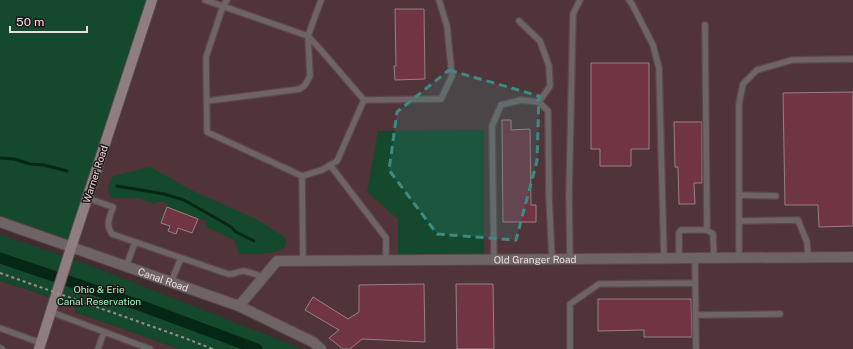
<svg xmlns="http://www.w3.org/2000/svg" width="853" height="349" font-family="'Public Sans',sans-serif">
  <style>
    .built { fill: #503439 }
    .green { fill: #14492d }
    .lines { fill: none; stroke-linecap: round; stroke-linejoin: round }
    .stream { stroke: #052715; stroke-width: 3 }
    .canal { stroke: #052715; stroke-width: 11 }
    .building { fill: #703442; stroke: #998084 }
    .service-casing { stroke: #5c484c; stroke-width: 8 }
    .minor-casing { stroke: #5c484c; stroke-width: 12 }
    .tertiary-casing { stroke: #5c484c; stroke-width: 12 }
    .secondary-casing { stroke: #5c484c; stroke-width: 12 }
    .path { stroke: #9c8b8e; stroke-width: 2; stroke-dasharray: 3 3; stroke-linecap: butt }
    .service { stroke: #6e6365; stroke-width: 5.5 }
    .minor { stroke: #6e6365; stroke-width: 10 }
    .tertiary { stroke: #6e6365; stroke-width: 10 }
    .secondary { stroke: #8f7e81; stroke-width: 10 }
    .path-bridge { stroke: #9c8b8e; stroke-width: 2; stroke-dasharray: 3 3; stroke-linecap: butt }
    .marked { fill: #3b8b85; fill-opacity: 0.2; stroke: #3b8b85; stroke-width: 3; stroke-dasharray: 8 5; stroke-linejoin: round }
    .labels { text-anchor: middle; dominant-baseline: central; stroke-width: 3; stroke-linejoin: round; paint-order: stroke }
    .street-label { font-size: 10px; fill: #ebdee0; stroke: #211719 }
    .park-label { font-size: 10px; fill: #9cf6bf; stroke: #211719 }
  </style>
  <rect width="100%" height="100%" fill="#412c30"/>
  <!-- built -->
  <path class="built" d="M152,0H853V349H321L240,306L71,248Z
    M0,281L32,291L76,307L75,312L179,349H0Z"/>
  <!-- green -->
  <path class="green" d="M0,0H152L71,248L0,222Z
    M484,130V259L398,260V219L367,192L378,131Z
    M150,167L191,190L256,219L286,238V243L284,248L275,252L261,254H239L234,240L206,227L205,221L167,207L168,204C162,201 160,201 154,204L138,198H111C106,189 108,184 113,176Z
    M0,235L73,259L297,347L299,349H179L75,312L76,307L32,291L0,281Z"/>
  <g class="lines">
    <!-- stream -->
    <path class="stream" d="M0,158L14,159L30,164L44,165L67,171
      M117,186L164,194L184,200L221,221L231,227L236,232L254,241"/>
    <!-- canal -->
    <path class="canal" d="M0,258L139,305L257,349"/>
  </g>
  <!-- building -->
  <path class="building" d="M395,9H424L425,79L395,80L394,66H396Z
    M591,63H649V149H631V166H600V149H591Z
    M853,92V226L819,227L818,205H785L783,93Z
    M502,120H511V130L530,129L531,205H536V222H503Z
    M674,122H702V183H694L695,204H679L678,167H675Z
    M167,207L198,219L192,233L178,228L176,234L168,231L170,226L161,223Z
    M424,284L425,342L362,339L350,349H343L329,338L339,330L305,310L313,297L348,319L359,312V285Z
    M456,284H493L494,349H457Z
    M598,299H691L692,337H644V330L598,331Z"/>
  <g class="lines">
    <defs>
      <path id="service" d="M205,0L308,36L320,49L364,100
        M227,0L223,6L206,57L207,132L302,176L322,170L337,161L364,100L441,99L452,76L447,26L439,0
        M629,0L632,4L653,45L659,68L664,258
        M519,21L540,41L549,66L550,86L539,102
        M705,25L707,230
        M207,101L300,89L305,85L310,76L308,36L321,0
        M330,165L386,238V260
        M302,176L303,261
        M739,195L776,196
        M87,198L113,207C110,217 105,224 112,234L228,274C234,275 238,271 244,271C250,272 257,275 263,277
        M739,221L798,220L807,242L808,257
        M739,257V104L743,84L757,70L792,60L853,59
        M679,258V233L681,230H707L713,234L714,258
        M695,258L696,349
        M494,259L492,126L501,105L521,100L539,102L548,111L549,196L552,259
        M570,259L569,196L573,14L580,0
        M126,267L135,242
        M171,282L181,258
        M51,312L150,349
        M696,315L780,314
        M0,328L41,343
        M0,348L2,349
        M98,349L104,332
        M570,349V304L599,284L695,283"/>
      <g id="minor">
        <path id="s1" d="M239,306L277,261L853,257"/>
      </g>
      <g id="tertiary">
        <path id="s2" d="M0,222L239,306L313,342L321,349"/>
      </g>
      <path id="secondary" d="M39,349L71,248L152,0"/>
    </defs>
    <!-- service casing -->
    <use href="#service" class="service-casing"/>
    <!-- minor casing -->
    <use href="#minor" class="minor-casing"/>
    <!-- tertiary casing -->
    <use href="#tertiary" class="tertiary-casing"/>
    <!-- secondary casing -->
    <use href="#secondary" class="secondary-casing"/>
    <!-- path -->
    <path class="path" d="M210,348L213,349"/>
    <!-- service -->
    <use href="#service" class="service"/>
    <!-- minor -->
    <use href="#minor" class="minor"/>
    <!-- tertiary -->
    <use href="#tertiary" class="tertiary"/>
    <!-- secondary -->
    <use href="#secondary" class="secondary"/>
    <!-- path-bridge -->
    <path class="path-bridge" d="M0,273L182,337L210,348"/>
  </g>
  <!-- marked area -->
  <path class="marked" d="M449,70L539,96L537,161L516,240L437,234L389,170L397,112Z"/>
  <g class="labels">
    <!-- street labels -->
    <g class="street-label">
      <text transform="translate(95 174) rotate(-72)">Warner Road</text>
      <text stroke="none"><textPath href="#s1" startOffset="317">Old Granger Road</textPath></text>
      <text stroke="none"><textPath href="#s2" startOffset="173">Canal Road</textPath></text>
    </g>
    <!-- park labels -->
    <g class="park-label">
      <text x="99" y="289">Ohio &amp; Erie<tspan x="99" dy="12">Canal Reservation</tspan></text>
    </g>
  </g>
  <!-- scale -->
  <path d="M10 26v6h77v-6" fill="none" stroke="#ebdee0" stroke-width="2"/>
  <text x="16" y="26" font-size="12" fill="#ebdee0" stroke="#211719" stroke-width="3" paint-order="stroke">50 m</text>
</svg>
